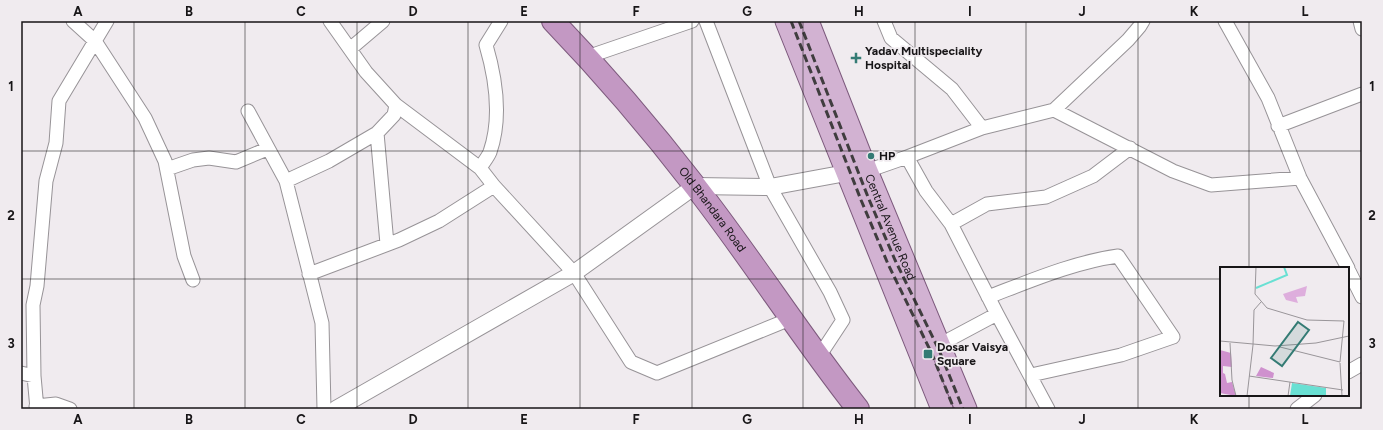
<svg xmlns="http://www.w3.org/2000/svg" width="1383" height="430" font-family="Figtree,sans-serif">
  <style>
    .lines { fill: none; stroke-linecap: round; stroke-linejoin: round }
    .minor-casing { stroke: #979397; stroke-width: 15 }
    .tertiary-casing { stroke: #979397; stroke-width: 18 }
    .primary-casing { stroke: #7d5a7d; stroke-width: 23 }
    .trunk-casing { stroke: #7d5a7d; stroke-width: 24 }
    .minor { stroke: #fff; stroke-width: 13 }
    .tertiary { stroke: #fff; stroke-width: 16 }
    .primary { stroke: #d2b2d2; stroke-width: 21 }
    .trunk { stroke: #c398c3; stroke-width: 22 }
    .rail { stroke: #403d3f; stroke-width: 3; stroke-dasharray: 8 4; stroke-linecap: butt }
    .grid { fill: none; stroke: #171517; stroke-width: 1; stroke-opacity: 0.55 }
    .poi-dot { fill: #347b74; stroke: #f0ebef; stroke-width: 1.5 }
    .labels { text-anchor: middle; dominant-baseline: central; stroke-width: 3.5; stroke-linejoin: round; paint-order: stroke }
    .poi-label { font-size: 12px; font-weight: bold; fill: #171517; stroke: #f0ebef; text-anchor: start }
    .street-label { font-size: 12px; fill: #171517; stroke: #f0ebef }
    .inset-river { fill: none; stroke: #69e0d3; stroke-width: 2 }
    .inset-road { fill: none; stroke: #999599; stroke-width: 1 }
    .view { fill: #347b74; fill-opacity: 0.15; stroke: #347b74; stroke-width: 2 }
    .inset-edge { fill: none; stroke: #171517; stroke-width: 2 }
    .neatline { fill: none; stroke: #171517; stroke-width: 1.5 }
    .grid-label { font-size: 13px; text-anchor: middle; font-weight: bold; fill: #171517 }
  </style>
  <rect width="100%" height="100%" fill="#f0ebef"/>
  <g class="lines">
    <defs>
      <path id="minor" d="M73,21L95,41L145,118L165,161L184,256L193,280
        M330,21L366,72L396,105L480,168L494,186L574,273L631,362L657,373L790,319
        M706,21L770,187L830,292L843,320L818,358
        M884,21L891,38L952,89L982,128L907,157
        M1225,21L1268,98L1300,178L1348,268
        M1360,21L1362,29
        M350,49L383,21
        M587,57L692,21
        M1054,110L1128,40L1140,26L1143,21
        M248,111L286,181L322,323L324,409
        M1278,126L1362,94
        M982,128L1054,110L1173,171L1211,185L1300,178
        M480,168C483,163 488,157 490,152C502,117 496,79 486,45L501,21
        M167,169L193,160L209,158L236,162L267,149
        M867,171L907,157L926,191L951,224L997,314L1048,409
        M286,181L329,161L377,133
        M951,224L987,204L1046,197L1093,176L1130,148
        M387,244L377,133L394,115L396,105
        M1348,269L1362,297
        M309,274L399,240L439,221L494,186
        M988,297C1030,281 1074,262 1118,256L1173,337L1121,355L1031,375
        M939,345L997,314
        M1348,372L1362,364
        M21,373L34,376L37,409
        M34,376L33,305L37,286L46,181L56,143L59,101L107,21
        M36,406L56,404L70,409
        M1297,409L1315,395"/>
      <path id="tertiary" d="M336,409L574,273L695,186L770,187L857,171"/>
      <g id="primary">
        <path d="M786,21L942,409"/>
        <path id="s1" d="M808,21L867,171L966,409"/>
      </g>
      <g id="trunk">
        <path id="s2" d="M553,21C603,73 651,129 695,186C752,259 801,337 858,409"/>
      </g>
    </defs>
    <!-- minor casing -->
    <use href="#minor" class="minor-casing"/>
    <!-- tertiary casing -->
    <use href="#tertiary" class="tertiary-casing"/>
    <!-- primary casing -->
    <use href="#primary" class="primary-casing"/>
    <!-- trunk casing -->
    <use href="#trunk" class="trunk-casing"/>
    <!-- minor -->
    <use href="#minor" class="minor"/>
    <!-- tertiary -->
    <use href="#tertiary" class="tertiary"/>
    <!-- primary -->
    <use href="#primary" class="primary"/>
    <!-- trunk -->
    <use href="#trunk" class="trunk"/>
    <!-- rail -->
    <path class="rail" d="M791,21L861,200L888,264L932,354L954,409
      M799,21L868,197L895,260L939,350L963,409"/>
  </g>
  <!-- grid -->
  <path class="grid" d="M134,21V409M245,21V409M357,21V409M468,21V409M580,21V409M692,21V409M803,21V409M915,21V409M1026,21V409M1138,21V409M1249,21V268M21,151H1362M21,279H1221M1348,279H1362M1249,395V409"/>
  <!-- markers -->
  <g class="poi-dot">
    <path d="M854 52h4v4h4v4h-4v4h-4v-4h-4v-4h4z"/>
    <circle cx="871" cy="156" r="4"/>
    <rect x="923" y="349" width="10" height="10" rx="2"/>
  </g>
  <g class="labels">
    <!-- poi labels -->
    <g class="poi-label">
      <text x="865" y="51">Yadav Multispeciality<tspan x="865" dy="14">Hospital</tspan></text>
      <text x="879" y="156">HP</text>
      <text x="937" y="347">Dosar Vaisya<tspan x="937" dy="14">Square</tspan></text>
    </g>
    <!-- street labels -->
    <g class="street-label">
      <text stroke="none"><textPath href="#s2" startOffset="247">Old Bhandara Road</textPath></text>
      <text stroke="none"><textPath href="#s1" startOffset="222">Central Avenue Road</textPath></text>
    </g>
  </g>
  <!-- overview -->
  <g transform="translate(1220 267)">
    <rect width="129" height="129" fill="#f0ebef"/>
    <path d="M87,19L85,29L76,30L78,36L66,33L63,27Z" fill="#deaedd"/>
    <path d="M0,83L11,86L12,100L3,99V106L5,107L7,116L12,115L16,129L0,126ZM41,100L54,106L53,111L36,109Z" fill="#cf91ce"/>
    <path d="M72,116L106,121V129H70Z" fill="#69e0d3"/>
    <path class="inset-river" d="M36,21L67,8L64,0"/>
    <path class="inset-road" d="M36,0L35,27L47,41L87,53L124,54M0,74L55,79L96,76L129,69M10,76L12,113L16,129M60,80L120,95M120,95L124,54M120,96L122,129M29,109L123,123M27,129L33,78L34,43L41,35M68,129L70,115"/>
    <path class="view" d="M78,55L89,63L62,99L51,91Z"/>
    <rect width="129" height="129" class="inset-edge"/>
  </g>
  <!-- border -->
  <rect width="1383" height="430" fill="none" stroke="#f0ebef" stroke-width="44"/>
  <rect x="22" y="22" width="1339" height="386" class="neatline"/>
  <g class="grid-label">
    <text x="78" y="16">A</text>
    <text x="189" y="16">B</text>
    <text x="301" y="16">C</text>
    <text x="413" y="16">D</text>
    <text x="524" y="16">E</text>
    <text x="636" y="16">F</text>
    <text x="747" y="16">G</text>
    <text x="859" y="16">H</text>
    <text x="970" y="16">I</text>
    <text x="1082" y="16">J</text>
    <text x="1194" y="16">K</text>
    <text x="1305" y="16">L</text>
    <text x="11" y="91">1</text>
    <text x="1372" y="91">1</text>
    <text x="11" y="220">2</text>
    <text x="1372" y="220">2</text>
    <text x="11" y="348">3</text>
    <text x="1372" y="348">3</text>
    <text x="78" y="424">A</text>
    <text x="189" y="424">B</text>
    <text x="301" y="424">C</text>
    <text x="413" y="424">D</text>
    <text x="524" y="424">E</text>
    <text x="636" y="424">F</text>
    <text x="747" y="424">G</text>
    <text x="859" y="424">H</text>
    <text x="970" y="424">I</text>
    <text x="1082" y="424">J</text>
    <text x="1194" y="424">K</text>
    <text x="1305" y="424">L</text>
  </g>
</svg>
